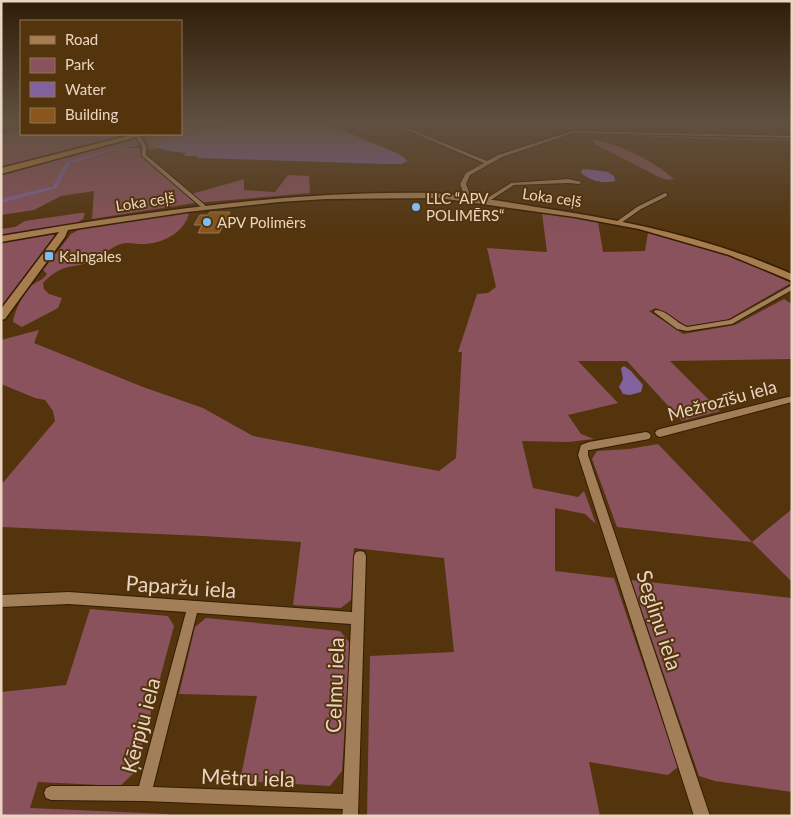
<svg xmlns="http://www.w3.org/2000/svg" width="793" height="817" font-family="Lato,sans-serif">
  <style>
    .green { fill: #8a525d }
    .water { fill: #81629f }
    .lines { fill: none; stroke-linecap: round; stroke-linejoin: round }
    .stream { stroke: #81629f; stroke-width: 1 }
    .canal { fill: #81629f; fill-rule: evenodd }
    .building { fill: #89571b; stroke: #9b7752 }
    .street-casing { stroke: #341d01; stroke-width: 2 }
    .secondary-casing { stroke: #341d01; stroke-width: 3 }
    .highway-casing { stroke: #341d01; stroke-width: 3 }
    .street { fill: #a27e59; fill-rule: evenodd }
    .secondary { fill: #a77d4f; fill-rule: evenodd }
    .highway { fill: #b37a39; fill-rule: evenodd }
    .poi-dot { fill: #7dbef9; stroke: #53340d; stroke-width: 2 }
    .labels { text-anchor: middle; dominant-baseline: central; stroke-width: 4; stroke-linejoin: round; paint-order: stroke }
    .far-street-label { font-size: 15px; fill: #e9d5c2; stroke: #53340d }
    .far-poi-label { font-size: 15px; fill: #e9d5c2; stroke: #53340d; text-anchor: start }
    .street-label { font-size: 18px; fill: #e9d5c2; stroke: #53340d }
    .near-street-label { font-size: 21px; fill: #e9d5c2; stroke: #53340d }
  </style>
  <rect width="100%" height="100%" fill="#53340d"/>
  <!-- green -->
  <path class="green" d="M195,122H235L161,142L156,146L160,148L149,150L146,141L164,135L147,140L142,137L150,134H181V125Z
    M21,130V134H132L1,168V135Z
    M132,138H135L139,143L138,146L114,150L67,163L55,185L40,190L56,186L69,165L75,162L115,151L140,149L142,155L188,195L244,179V190L275,192L288,175L309,176L310,193L194,203L92,219L94,191L61,196L34,210L1,215V173Z
    M593,140C621,144 653,161 674,179L667,180L659,177L593,143Z
    M185,211L189,214C183,234 160,245 140,244C133,244 128,242 121,244C111,247 104,255 94,260C71,271 66,260 43,283L44,289L49,294L62,298L58,308L22,327L13,322C14,313 23,293 31,286C37,281 42,281 47,274L43,270L71,234L80,229Z
    M80,213H85L83,219L73,225L1,237V229L15,227L25,221Z
    M542,213L598,222L603,252L645,251L648,232L739,259L791,283L727,320L688,326L679,324L656,308L649,311L683,334L735,325L784,299L792,304V359L670,361L720,411L682,421L627,361H578L618,403L568,415L581,434L594,439L568,442L522,441L533,488L578,497L584,491L596,524L585,514L555,508V571L614,578L678,767L668,775L589,762L600,816H367L370,656L454,652L444,558L354,548L351,600L341,608L293,605L301,542L203,536L1,527V485L55,421L53,411L45,400L35,398L1,384V340L39,330L34,343L143,387L203,408L253,436L439,471L456,458L462,352H458L477,294L488,293L496,287L487,248L547,252Z
    M52,233L57,237L1,312V241Z
    M658,444L752,542L792,509V582L752,542L617,527L592,459L597,451L629,449Z
    M631,580L792,598V792L715,781L699,776Z
    M90,609L168,616L174,626L135,772L120,786L38,782L30,808L168,814V816H1V692L66,685Z
    M206,618L340,631L350,643L342,771L330,786L240,781L257,696L179,694L195,627Z"/>
  <!-- water -->
  <path class="water" d="M235,122H323L399,154L408,161L401,164H388L197,158V156H184L186,153C176,152 166,151 156,147L161,142Z
    M587,169L608,172L614,176L615,181C601,184 593,181 582,174L581,170Z
    M624,366L631,371L643,385L641,392L630,395L623,394L619,387L623,379L621,368Z"/>
  <g class="lines">
    <!-- stream -->
    <path class="stream" d="M551,122L577,131
      M583,133L729,139
      M738,139L792,140"/>
    <!-- canal -->
    <path class="canal" d="M137,148H139V150L113,151L70,164L57,188L1,203V199L53,186L66,162L113,149Z"/>
  </g>
  <!-- building -->
  <path class="building" d="M210,212H230L219,233H198L202,225H194L200,215H208Z"/>
  <g class="lines">
    <defs>
      <path id="street" d="M382,122H387L365,130L361,129Z
        M388,122H393L487,161L498,155L573,131L792,136V138L573,133L502,157L470,175L466,184L469,192L468,199L465,201L462,199L463,192L460,184L466,173L484,163Z
        M135,135H139L146,146V155L205,205V207H201L142,156V146Z
        M568,179L582,182L579,184L568,183L514,185L486,203L481,202L511,183Z
        M665,193L667,194V196L641,209L621,223L616,222L637,207Z
        M792,285V290L732,324L687,331L677,329L654,312L655,310C667,310 676,323 687,327L730,320Z
        M792,396V402L660,437L657,436L655,433L657,430L660,429Z
        M646,432L649,433L651,436L649,439L590,450H588V455L710,816H694L578,455L581,445L589,442Z
        M360,551L364,552L366,556L358,816H342L343,809L144,801L51,800L46,798L44,793L46,788L51,786H139L186,612L69,604L1,607V595L69,592L352,612L354,556L356,552ZM197,613L351,624L343,794L153,787Z"/>
      <path id="secondary" d="M431,193C466,195 502,201 536,207C625,220 710,238 792,274V281L729,255L639,229L575,217L439,198L326,199L279,202L187,212L68,230L65,237L5,319L1,320V309L59,232L1,242V236C144,212 286,191 431,193Z"/>
      <path id="highway" d="M181,122H193L181,126Z
        M135,134H148L1,174V168Z"/>
    </defs>
    <!-- street casing -->
    <use href="#street" class="street-casing"/>
    <!-- secondary casing -->
    <use href="#secondary" class="secondary-casing"/>
    <!-- highway casing -->
    <use href="#highway" class="highway-casing"/>
    <!-- street -->
    <use href="#street" class="street"/>
    <!-- secondary -->
    <use href="#secondary" class="secondary"/>
    <!-- highway -->
    <use href="#highway" class="highway"/>
  </g>
  <!-- sky -->
  <linearGradient id="sky" x2="0" y2="1"><stop stop-color="#2e1d07"/><stop offset="0.52" stop-color="#605040"/><stop offset="1" stop-color="#605040" stop-opacity="0"/></linearGradient>
  <rect width="793" height="236" fill="url(#sky)"/>
  <!-- markers -->
  <g class="poi-dot">
    <circle cx="416" cy="207" r="5"/>
    <circle cx="207" cy="222" r="5"/>
    <rect x="44" y="251" width="10" height="10" rx="2.5"/>
  </g>
  <g class="labels">
    <!-- far-street labels -->
    <g class="far-street-label">
      <text transform="translate(552 197) rotate(8)">Loka ceļš</text>
      <text transform="translate(145 201) rotate(-9)">Loka ceļš</text>
    </g>
    <!-- far-poi labels -->
    <g class="far-poi-label">
      <text x="426" y="198">LLC “APV<tspan x="426" dy="17">POLIMĒRS“</tspan></text>
      <text x="217" y="222">APV Polimērs</text>
      <text x="59" y="256">Kalngales</text>
    </g>
    <!-- street labels -->
    <g class="street-label">
      <text transform="translate(722 400) rotate(-15)">Mežrozīšu iela</text>
    </g>
    <!-- near-street labels -->
    <g class="near-street-label">
      <text transform="translate(181 586) rotate(4)">Paparžu iela</text>
      <text transform="translate(660 620) rotate(72)">Segliņu iela</text>
      <text transform="translate(334 685) rotate(-88)">Celmu iela</text>
      <text transform="translate(140 725) rotate(-75)">Ķērpju iela</text>
      <text transform="translate(248 777) rotate(2)">Mētru iela</text>
    </g>
  </g>
  <!-- border -->
  <rect width="793" height="817" fill="none" stroke="#e9d5c2" stroke-width="5"/>
  <!-- legend -->
  <rect x="20" y="20" width="162" height="115" fill="#53340d" stroke="#8f7455"/>
  <rect x="30" y="36" width="25" height="8" fill="#a77d4f" stroke="#8f7455"/>
  <text x="65" y="45" font-size="15" fill="#e9d5c2">Road</text>
  <rect x="30" y="58" width="25" height="15" fill="#8a525d" stroke="#8f7455"/>
  <text x="65" y="70" font-size="15" fill="#e9d5c2">Park</text>
  <rect x="30" y="82" width="25" height="15" fill="#81629f" stroke="#8f7455"/>
  <text x="65" y="95" font-size="15" fill="#e9d5c2">Water</text>
  <rect x="30" y="108" width="25" height="15" fill="#89571b" stroke="#8f7455"/>
  <text x="65" y="120" font-size="15" fill="#e9d5c2">Building</text>
</svg>
